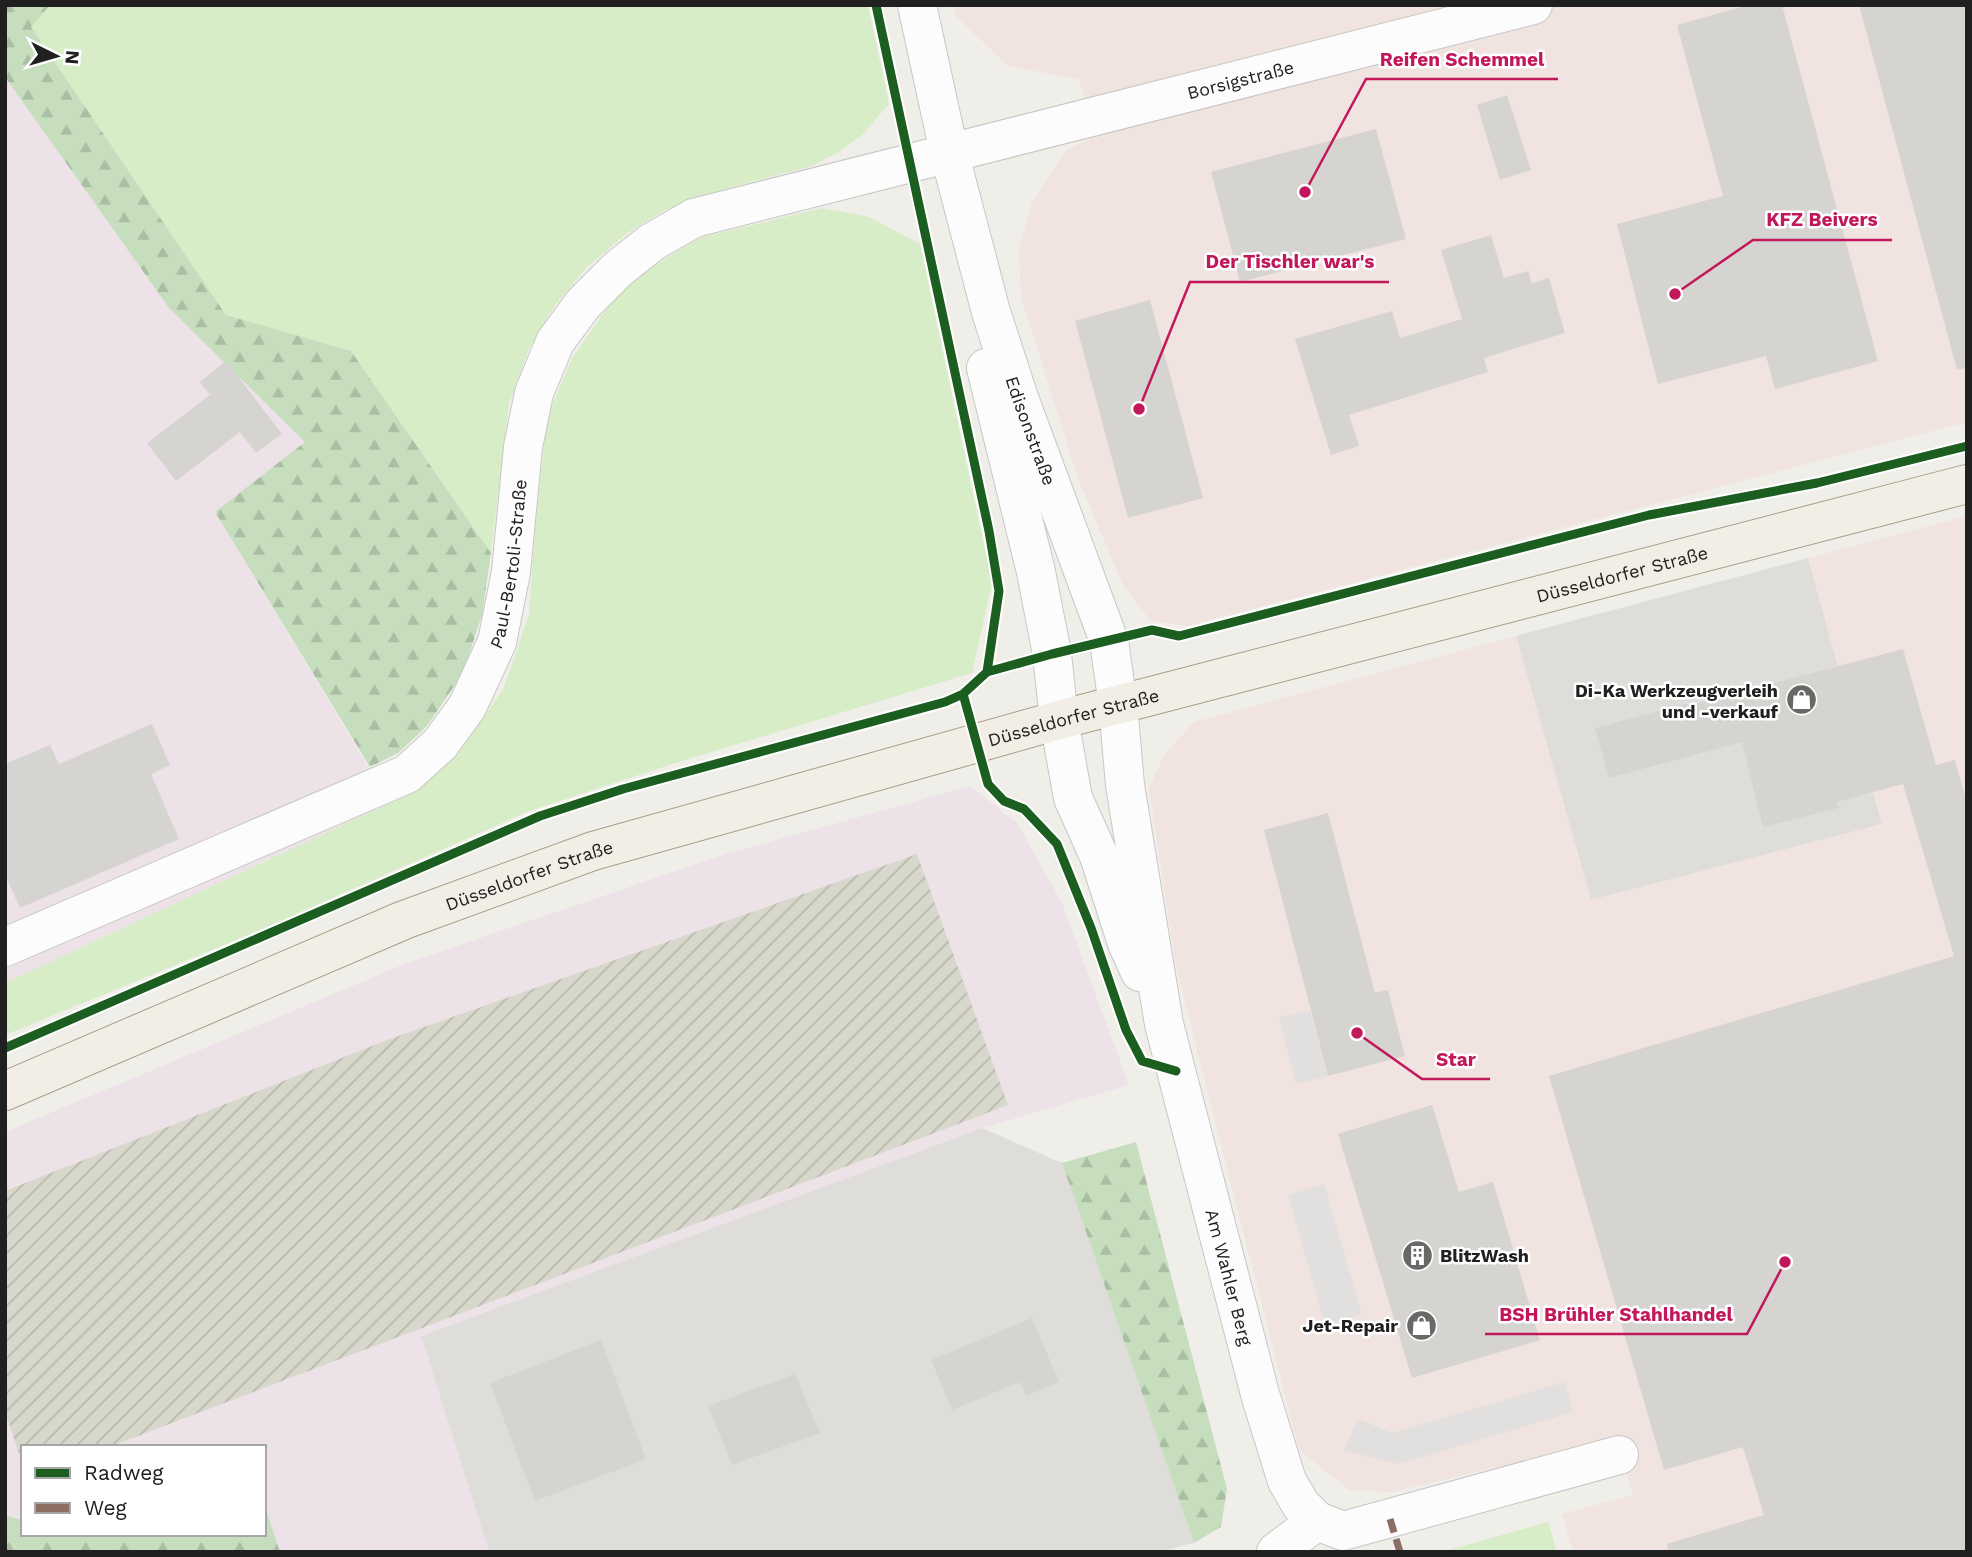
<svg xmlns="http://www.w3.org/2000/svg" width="1972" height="1557" font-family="'Work Sans',sans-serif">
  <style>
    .residential { fill: #deddda }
    .commercial { fill: #f1e3df }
    .industrial { fill: #ece2e7 }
    .construction { fill: url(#construction-furrows) }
    .grass { fill: #d7edc7 }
    .forest { fill: url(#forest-firs) }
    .parking { fill: #e1e0de }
    .building { fill: #d6d4d0 }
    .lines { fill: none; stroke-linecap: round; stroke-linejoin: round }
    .street-casing { stroke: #c7c7c5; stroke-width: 40 }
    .primary-casing { stroke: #a69f85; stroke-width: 40 }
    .street { stroke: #fdfcfc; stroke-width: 38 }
    .primary { stroke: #f2eee6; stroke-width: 38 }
    .quiet { stroke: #8d6e63; stroke-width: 7; stroke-dasharray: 14 7; stroke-linecap: butt }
    .cycleway-casing { stroke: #fff; stroke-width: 13 }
    .cycleway { stroke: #1b5e20; stroke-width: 9 }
    .labels { text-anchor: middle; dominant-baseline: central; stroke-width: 5; stroke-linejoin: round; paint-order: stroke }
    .street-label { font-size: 18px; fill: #202020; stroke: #fff }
    .poi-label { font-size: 18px; font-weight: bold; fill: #202020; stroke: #fff; text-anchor: end }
    .leader { fill: none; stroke: #c2185b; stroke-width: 2.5 }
    .callout-dot { fill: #c2185b; stroke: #fff; stroke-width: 2.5 }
    .callout-label { font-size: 19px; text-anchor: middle; font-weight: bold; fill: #c2185b; stroke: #fff; stroke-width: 5; stroke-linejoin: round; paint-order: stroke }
  </style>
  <defs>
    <pattern id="construction-furrows" width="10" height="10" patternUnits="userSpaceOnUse" patternTransform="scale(1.75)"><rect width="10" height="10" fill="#d7d8cb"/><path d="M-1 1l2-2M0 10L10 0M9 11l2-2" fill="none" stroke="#b8b9ae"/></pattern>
    <pattern id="forest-firs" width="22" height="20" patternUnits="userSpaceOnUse" patternTransform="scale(1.75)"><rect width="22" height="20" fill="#c6debe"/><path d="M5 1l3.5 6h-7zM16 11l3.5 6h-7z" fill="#aabea3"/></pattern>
  </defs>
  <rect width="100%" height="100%" fill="#efeee9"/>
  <!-- residential -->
  <path class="residential" d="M1808,558L1882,824L1591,900L1516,636Z
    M982,1128L1062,1163L1194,1543L1158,1552H489L421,1336Z"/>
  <!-- commercial -->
  <path class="commercial" d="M953,5H1967V422L1187,626L1151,621L1123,585L1079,481L1021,297L1019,249L1031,205L1066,151L1094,137L1079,79L1008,66L955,15Z
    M1967,516V1552H1573L1562,1514L1633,1495L1616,1439L1392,1492L1349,1490L1299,1450L1218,1133L1176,966L1149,788L1164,755L1194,722L1516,636L1591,900L1882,824L1808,558Z"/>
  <!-- industrial -->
  <path class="industrial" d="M5,77L169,308L306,442L215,512L390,803L5,983Z
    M970,786L1017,823L1062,903L1129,1085L982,1128L421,1336L489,1552H280L264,1504V1447H23V1520L5,1516V1132L407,963L723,855Z"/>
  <!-- construction -->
  <path class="construction" d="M917,854L1008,1105L109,1447H23V1466L5,1411V1191L390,1039Z"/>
  <!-- grass -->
  <path class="grass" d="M50,5H868L889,104L862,135L837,153L812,166L724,189L665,210L626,234L587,267L555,305L528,351L509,404L491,553L351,351L226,316L30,26Z
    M822,208L869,217L920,244L992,583L972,673L675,763L529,811L246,936L5,1035V983L390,803L425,782L455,757L503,690L529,614L535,529L547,417L572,358L605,311L631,280L699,238Z
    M1548,1522L1557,1552H1441Z"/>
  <!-- forest -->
  <path class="forest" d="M5,5H50L31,27L226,315L351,351L491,553L482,615L463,673L427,726L398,753L370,767L215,512L305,442L169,308L5,77Z
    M1136,1142L1227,1489L1221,1527L1194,1543L1062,1163Z
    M264,1504L280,1552H5V1516L23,1520V1534H264Z"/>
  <!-- parking -->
  <path class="parking" d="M1310,1010L1328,1076L1296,1084L1279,1018Z
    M1324,1184L1362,1314L1325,1325L1288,1195Z
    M1565,1382L1573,1412L1398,1464L1344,1450L1358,1419L1392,1433Z"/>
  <!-- building -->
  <path class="building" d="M1748,5H1782L1878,361L1775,389L1766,356L1658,384L1617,224L1723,196L1677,25Z
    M1859,5H1967V368L1957,370Z
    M1507,95L1531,170L1500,180L1477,105Z
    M1376,129L1406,239L1240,282L1211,172Z
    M1491,235L1504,278L1528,271L1532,283L1549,278L1565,333L1484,358L1488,372L1349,415L1359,446L1331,455L1295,339L1392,311L1400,338L1462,319L1441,250Z
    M1150,300L1203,498L1128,518L1075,321Z
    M226,361L282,434L256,453L240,432L176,481L147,443L210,395L200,382Z
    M1903,649L1936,765L1955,760L1967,803V1552H1668L1667,1544L1764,1515L1743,1447L1664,1470L1549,1076L1954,956L1903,784L1836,802L1838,808L1763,827L1742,742L1609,778L1595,728L1686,704L1687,706Z
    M152,724L170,765L151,774L179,839L20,908L5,874V764L50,745L59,764Z
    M1328,813L1375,993L1388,990L1405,1056L1328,1076L1264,830Z
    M1432,1105L1459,1192L1493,1182L1540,1340L1412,1378L1338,1134Z
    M1032,1318L1059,1382L1026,1396L1020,1382L952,1410L931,1360Z
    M601,1340L646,1459L535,1501L490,1383Z
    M795,1374L820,1433L732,1465L708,1406Z"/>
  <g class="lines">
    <defs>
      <g id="street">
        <path id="s1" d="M917,5L949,152L991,312L1019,398L1109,641L1118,705L1125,785L1164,1024L1260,1394L1287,1481L1301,1505L1317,1521L1343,1531L1619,1455"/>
        <path d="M986,368L1036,572L1052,654L1059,720L1073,798L1099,856L1127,943L1140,972"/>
        <path id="s2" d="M5,947L407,774L440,744L467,707L497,642L511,572L523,447L534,393L555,342L583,304L618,269L652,242L694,218L1533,5"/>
        <path d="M1276,1552L1317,1521"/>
      </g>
      <g id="primary">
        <path id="s3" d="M5,1091L404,920L593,851L1059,720L1967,484"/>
      </g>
    </defs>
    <!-- street casing -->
    <use href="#street" class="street-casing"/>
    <!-- primary casing -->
    <use href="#primary" class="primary-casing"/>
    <!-- street -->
    <use href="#street" class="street"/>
    <!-- primary -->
    <use href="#primary" class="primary"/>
    <!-- quiet -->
    <path class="quiet" d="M1390,1519L1400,1552"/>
    <defs>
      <path id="cycleway" d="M876,5L989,531L999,591L987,672
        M963,694L988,784L1004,801L1024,809L1057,844L1091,928L1126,1030L1142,1061L1176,1071
        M5,1048L540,816L623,789L945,702L963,694L987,672L1052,654L1152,630L1179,636L1649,515L1817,483L1967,446"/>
    </defs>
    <!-- cycleway casing -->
    <use href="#cycleway" class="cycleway-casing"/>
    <!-- cycleway -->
    <use href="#cycleway" class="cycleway"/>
  </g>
  <!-- icons -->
  <defs>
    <symbol id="shop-disc" viewBox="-11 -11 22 22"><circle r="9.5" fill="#686866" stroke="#fff"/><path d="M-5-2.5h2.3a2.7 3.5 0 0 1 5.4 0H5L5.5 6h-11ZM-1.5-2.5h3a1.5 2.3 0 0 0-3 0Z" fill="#fff"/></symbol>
    <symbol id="building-disc" viewBox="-11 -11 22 22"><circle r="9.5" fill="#686866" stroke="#fff"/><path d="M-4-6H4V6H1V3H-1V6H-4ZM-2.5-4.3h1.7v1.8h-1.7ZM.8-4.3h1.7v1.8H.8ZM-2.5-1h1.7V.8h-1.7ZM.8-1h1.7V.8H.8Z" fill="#fff"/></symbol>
  </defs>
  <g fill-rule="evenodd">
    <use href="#shop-disc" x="1784" y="682" width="35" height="35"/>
    <use href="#building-disc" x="1400" y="1238" width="35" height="35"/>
    <use href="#shop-disc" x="1404" y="1308" width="35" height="35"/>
  </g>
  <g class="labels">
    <!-- street labels -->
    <g class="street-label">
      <text stroke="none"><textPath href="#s2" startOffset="1659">Borsigstraße</textPath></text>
      <text stroke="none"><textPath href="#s1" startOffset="441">Edisonstraße</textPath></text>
      <text stroke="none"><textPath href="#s2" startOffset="679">Paul-Bertoli-Straße</textPath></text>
      <text stroke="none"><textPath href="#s3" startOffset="1701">Düsseldorfer Straße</textPath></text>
      <text stroke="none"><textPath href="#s3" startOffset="1134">Düsseldorfer Straße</textPath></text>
      <text stroke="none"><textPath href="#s3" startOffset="567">Düsseldorfer Straße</textPath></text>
      <text stroke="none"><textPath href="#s1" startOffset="1314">Am Wahler Berg</textPath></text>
    </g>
    <!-- poi labels -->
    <g class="poi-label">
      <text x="1778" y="690">Di-Ka Werkzeugverleih<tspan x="1778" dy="21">und -verkauf</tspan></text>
      <text x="1440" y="1255" text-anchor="start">BlitzWash</text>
      <text x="1398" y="1325">Jet-Repair</text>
    </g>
  </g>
  <!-- callouts -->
  <path class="leader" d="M1305 192L1366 79H1558M1675 294L1753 240H1892M1139 409L1190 282H1389M1357 1033L1422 1079H1490M1785 1262L1747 1334H1485"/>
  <g class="callout-dot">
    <circle cx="1305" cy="192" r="7"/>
    <circle cx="1675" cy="294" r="7"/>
    <circle cx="1139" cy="409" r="7"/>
    <circle cx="1357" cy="1033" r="7"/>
    <circle cx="1785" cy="1262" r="7"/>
  </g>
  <g class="callout-label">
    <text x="1462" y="66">Reifen Schemmel</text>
    <text x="1822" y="226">KFZ Beivers</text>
    <text x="1290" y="268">Der Tischler war's</text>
    <text x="1456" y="1066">Star</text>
    <text x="1616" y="1321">BSH Brühler Stahlhandel</text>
  </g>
  <!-- border -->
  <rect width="1972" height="1557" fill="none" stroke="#202020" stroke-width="14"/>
  <!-- legend -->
  <rect x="21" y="1445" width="245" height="91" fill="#ffffff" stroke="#a6a6a6" stroke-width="2"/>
  <rect x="35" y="1468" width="35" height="10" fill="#1b5e20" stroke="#a6a6a6" stroke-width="2"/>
  <text x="84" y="1480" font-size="21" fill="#202020">Radweg</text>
  <rect x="35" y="1503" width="35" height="10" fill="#8d6e63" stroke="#a6a6a6" stroke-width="2"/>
  <text x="84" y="1515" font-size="21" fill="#202020">Weg</text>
  <!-- north arrow -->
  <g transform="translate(56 56) rotate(95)" stroke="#ffffff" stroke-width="5" paint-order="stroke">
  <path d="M0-5L12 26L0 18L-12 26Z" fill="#202020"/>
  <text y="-10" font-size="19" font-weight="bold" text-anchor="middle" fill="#202020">N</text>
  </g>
</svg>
